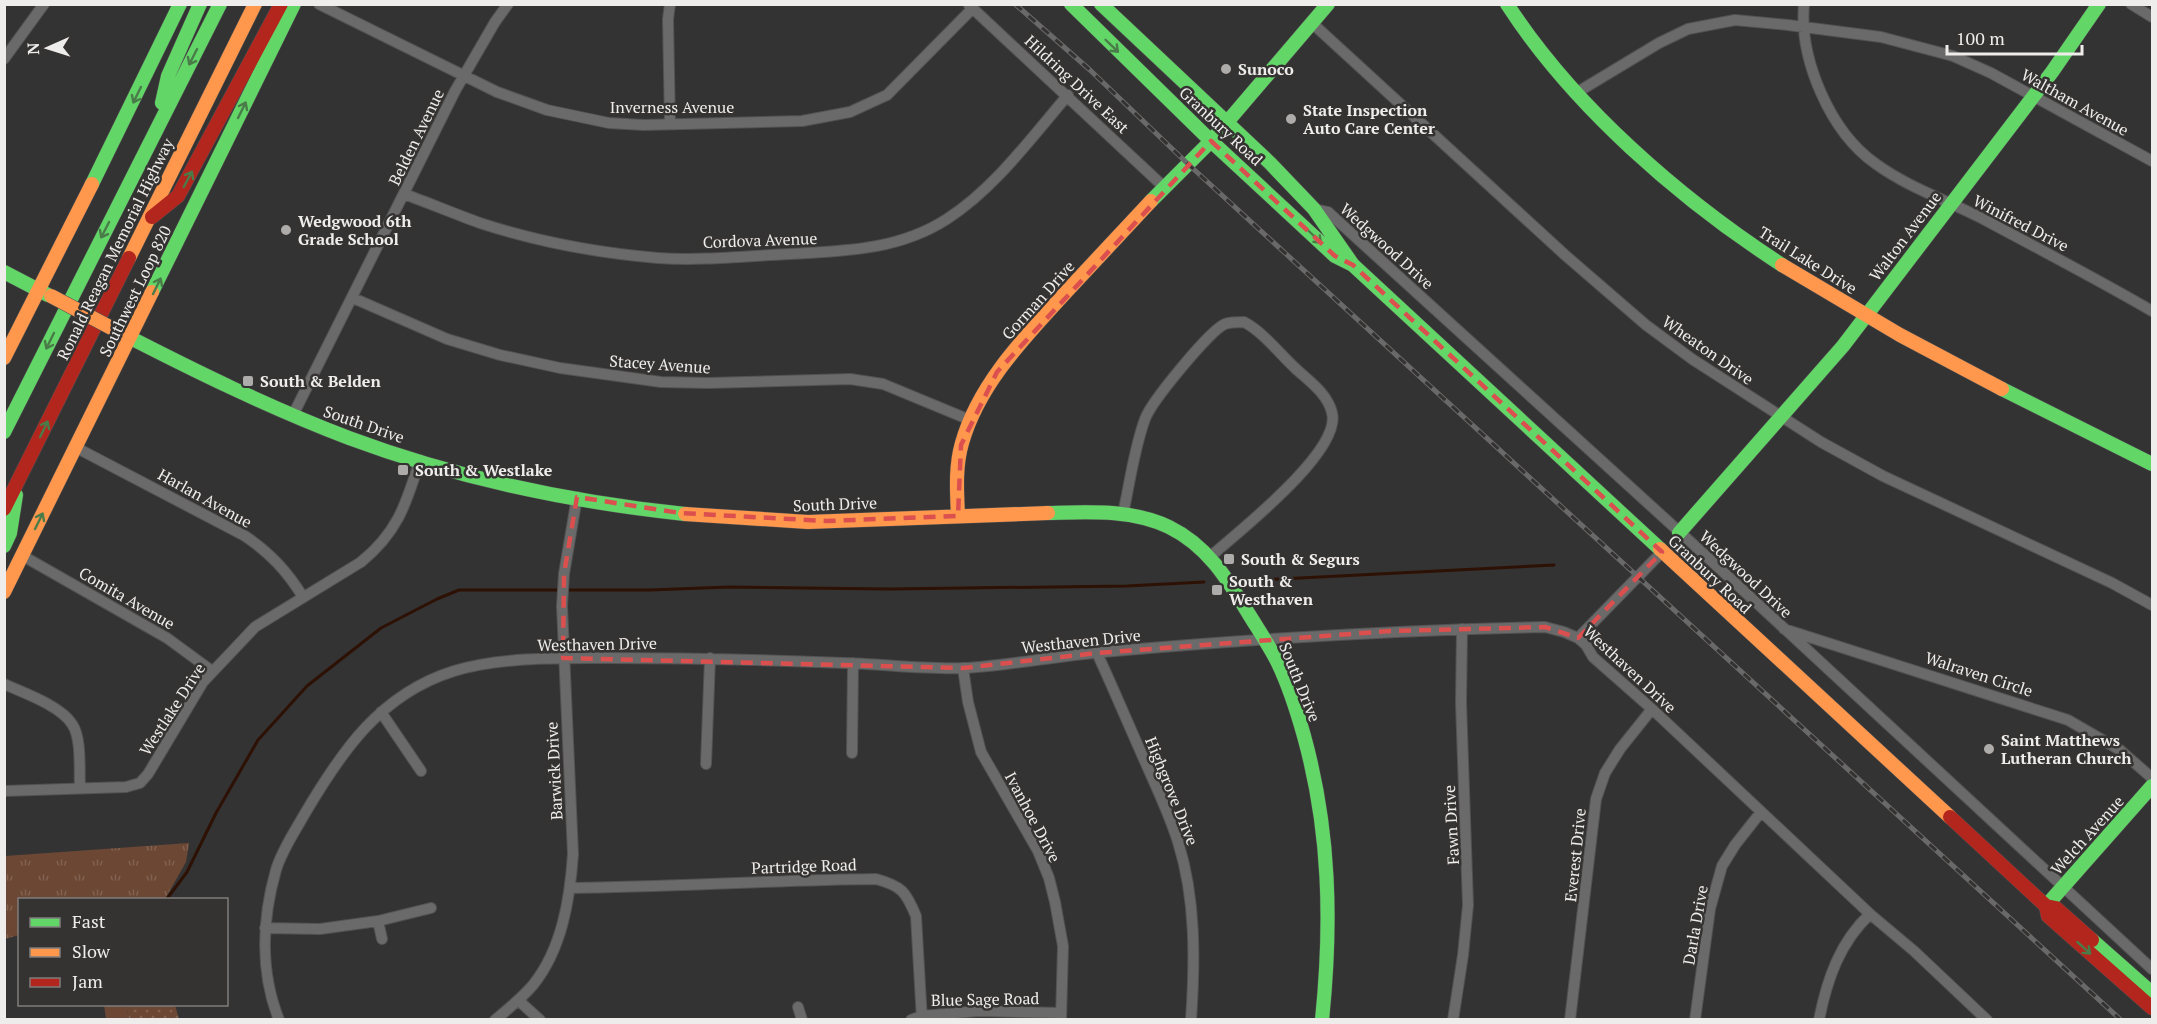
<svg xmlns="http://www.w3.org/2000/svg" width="2157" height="1024" font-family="'PT Serif',serif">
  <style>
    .grass { fill: url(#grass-tufts) }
    .park { fill: url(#park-dots) }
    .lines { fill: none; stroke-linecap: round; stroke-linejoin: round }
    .stream { stroke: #2d1105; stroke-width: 3 }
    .street-casing { stroke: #535252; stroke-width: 12 }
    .fast-casing { stroke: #535252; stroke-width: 15 }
    .slow-casing { stroke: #535252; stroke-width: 15 }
    .jam-casing { stroke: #535252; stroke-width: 15 }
    .street { stroke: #6b6a6a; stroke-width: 10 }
    .fast { stroke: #63d668; stroke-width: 14 }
    .slow { stroke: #ff974d; stroke-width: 14 }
    .jam { stroke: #b3261e; stroke-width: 14 }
    .rail-casing { stroke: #6a6969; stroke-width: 5 }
    .rail { stroke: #353332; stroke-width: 3; stroke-dasharray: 9; stroke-linecap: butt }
    .slow-bridge-casing { stroke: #535252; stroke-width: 15; stroke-linecap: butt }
    .slow-bridge { stroke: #ff974d; stroke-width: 14 }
    .oneway { stroke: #4a7c4a }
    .marked { fill: none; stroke: #db4f4f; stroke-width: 4.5; stroke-dasharray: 12 8; stroke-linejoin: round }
    .poi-dot { fill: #aeacab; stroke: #353332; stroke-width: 2 }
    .labels { text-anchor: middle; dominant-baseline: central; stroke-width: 5; stroke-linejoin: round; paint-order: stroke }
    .poi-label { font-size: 16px; font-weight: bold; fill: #efedec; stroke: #353332; text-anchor: start }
    .street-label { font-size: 16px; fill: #efedec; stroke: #353332 }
  </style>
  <defs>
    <pattern id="grass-tufts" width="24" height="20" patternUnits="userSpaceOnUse" patternTransform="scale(1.5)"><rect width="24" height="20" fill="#6c4734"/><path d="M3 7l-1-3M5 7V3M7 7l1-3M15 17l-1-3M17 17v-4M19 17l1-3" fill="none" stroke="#816252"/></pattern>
    <pattern id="park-dots" width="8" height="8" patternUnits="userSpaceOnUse" patternTransform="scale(1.5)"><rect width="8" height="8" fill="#6c4734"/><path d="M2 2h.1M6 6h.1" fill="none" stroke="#816252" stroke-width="1.8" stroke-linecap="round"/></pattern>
  </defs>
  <rect width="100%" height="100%" fill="#343333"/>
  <!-- grass -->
  <path class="grass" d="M189,843L186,862L165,899L20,900L19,935L5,939V856Z
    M104,1005H126L129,1019H106Z"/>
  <!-- park -->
  <path class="park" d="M126,1005H175L179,1019H129Z"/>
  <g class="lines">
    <!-- stream -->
    <path class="stream" d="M1258,580L1554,565
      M166,900L187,872L216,813L258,740L307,686L381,628L437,599L459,590H650L729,587L889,589L1127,586L1204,582"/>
    <defs>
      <path id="street" d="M319,4L497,92L547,110L609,123L644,125L802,121L850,112L887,95L973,8
        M670,4L668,19L670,124
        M1804,4C1799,59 1830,132 1876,164C1909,188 1949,201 1985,220C2041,250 2097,279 2152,311
        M2131,4L2152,17
        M969,5L1164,187
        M1312,23L1565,255L1646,325L1692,359L1821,442L1883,476L2112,583L2152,605
        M4,59L44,4
        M1576,93L1659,43L1688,29L1735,20L1788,25L1881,37L1953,56L1991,73L2152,161
        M404,194C429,203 455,214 480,223C538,242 598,253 658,258C702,261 747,256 790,254C846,251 899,250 947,219C995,188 1031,138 1068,95
        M1314,209L1328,212L1706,556L2152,969
        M353,298L447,339L500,355L560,368L661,382L709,383L850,379L883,384L970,420
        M293,415L455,91L495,22L508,4
        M75,447L245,536C270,553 287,571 303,597
        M1123,514C1130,482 1134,449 1145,419C1151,402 1210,330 1225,324C1230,322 1238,322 1244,322C1263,332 1279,353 1295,368C1309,381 1328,394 1332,413C1342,451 1238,532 1211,556
        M23,556L167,638L212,671
        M1784,629L2068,720L2120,750L2152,778
        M1578,638L1662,552
        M1097,653C1114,690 1130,728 1147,766C1158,791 1170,816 1178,842C1196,899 1195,961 1191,1020
        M963,668L968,702L981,752L1038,851L1049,878L1055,902L1063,946L1061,1020
        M4,684C24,693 61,706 72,724C82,738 79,771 80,788
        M381,712L421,771
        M852,753L853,663
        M706,764L710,658
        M4,791L126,787L140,783L148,774L203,682L255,627L361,562C398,532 406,504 420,460
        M571,888C672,887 774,880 876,879C902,886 906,892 916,916L922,1020
        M378,921L382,939
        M265,928L320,929L378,921L431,908
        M518,1000L540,1020
        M798,1007L802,1020
        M279,1020C260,972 262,919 276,870C282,850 294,833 304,815C341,752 380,694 454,671C499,657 560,658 607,658C686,658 765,660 844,663C883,664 927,670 966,668C1012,665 1057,656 1103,652C1250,639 1397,630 1545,627L1564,632L1578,638L1586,645L1593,657L1652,709L1870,914L1914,951L1987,1020
        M495,1020C508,1009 522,998 533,985C562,949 570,899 573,854L562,606L564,574L577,497
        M911,1020L921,1016L979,1011L1061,1013
        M1453,1020L1463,955L1468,905L1461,703L1462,629
        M1570,1020L1596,799L1605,773L1620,749L1652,709
        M1695,1020L1710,909L1722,866L1735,845L1761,812
        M1819,1020C1827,979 1840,942 1870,914"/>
      <path id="fast" d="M1071,4L1211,141L1335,256L1353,265L1660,549
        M1101,4L1270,163L1314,209L1353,265
        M1507,4C1573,106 1680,199 1782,265
        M162,103L168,76L200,4
        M92,184L180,4
        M1151,201L1211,141L1328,4
        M4,272L48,295
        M152,292L294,4
        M121,333C195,371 270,408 349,438C456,478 572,502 685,514
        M2002,389L2152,464
        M4,432L220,4
        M1048,513C1088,512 1132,509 1169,527C1208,546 1228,580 1250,616C1260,632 1270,647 1278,663C1289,686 1297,711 1304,736C1330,830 1332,923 1322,1020
        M1679,533L1843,346L2052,72L2099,4
        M4,546L10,533L16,495
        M2046,906L2152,786
        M2092,940L2152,993"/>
      <path id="slow" d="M129,258L255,4
        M1782,265L1900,335L2002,389
        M4,358L92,184
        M685,514L808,522L1048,513
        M958,516C957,492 955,467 962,443C979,383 1026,336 1067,291C1095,261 1123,231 1151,201
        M1660,549L1950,817
        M4,592L152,292"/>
      <path id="jam" d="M152,217L178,196L281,4
        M4,509L129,258
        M1950,817L2046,906L2056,908L2092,940
        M2046,906L2048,916L2152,1008"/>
    </defs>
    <!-- street casing -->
    <use href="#street" class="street-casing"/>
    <!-- fast casing -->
    <use href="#fast" class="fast-casing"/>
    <!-- slow casing -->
    <use href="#slow" class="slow-casing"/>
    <!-- jam casing -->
    <use href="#jam" class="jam-casing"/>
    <!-- street -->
    <use href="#street" class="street"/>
    <!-- fast -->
    <use href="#fast" class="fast"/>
    <!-- slow -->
    <use href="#slow" class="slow"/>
    <!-- jam -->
    <use href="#jam" class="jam"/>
    <defs>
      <path id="rail" d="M1015,4L1090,70L1188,164L2121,1020"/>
    </defs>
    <!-- rail casing -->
    <use href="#rail" class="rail-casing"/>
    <!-- rail -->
    <use href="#rail" class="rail"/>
    <defs>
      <path id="slow-bridge" d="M51,296L121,333"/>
    </defs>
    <!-- slow-bridge casing -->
    <use href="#slow-bridge" class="slow-bridge-casing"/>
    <!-- slow-bridge -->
    <use href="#slow-bridge" class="slow-bridge"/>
  </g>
  <!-- one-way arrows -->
  <defs><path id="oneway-shaft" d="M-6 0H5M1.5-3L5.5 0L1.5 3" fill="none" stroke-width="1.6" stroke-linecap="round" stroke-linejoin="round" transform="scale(1.5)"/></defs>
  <g class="oneway">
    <use href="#oneway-shaft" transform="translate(1112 46) rotate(44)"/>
    <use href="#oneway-shaft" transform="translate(193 57) rotate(117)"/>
    <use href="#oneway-shaft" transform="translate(137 95) rotate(116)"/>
    <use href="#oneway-shaft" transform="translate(242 110) rotate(-64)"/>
    <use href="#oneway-shaft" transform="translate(188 179) rotate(-62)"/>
    <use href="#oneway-shaft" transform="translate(105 230) rotate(117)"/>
    <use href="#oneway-shaft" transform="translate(1315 237) rotate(44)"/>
    <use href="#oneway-shaft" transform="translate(157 286) rotate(-64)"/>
    <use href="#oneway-shaft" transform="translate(50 341) rotate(116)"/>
    <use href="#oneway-shaft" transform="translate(44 429) rotate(-64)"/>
    <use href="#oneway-shaft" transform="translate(39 521) rotate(-64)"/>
    <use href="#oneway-shaft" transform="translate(2084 948) rotate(42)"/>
  </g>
  <!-- marked area -->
  <path class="marked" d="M1211,141L1335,256L1353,265L1662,552L1578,638L1545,627L1390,631L1097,653L963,668L563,658L564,574L577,497L680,513L826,521L958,516L961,445L997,372Z"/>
  <!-- markers -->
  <g class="poi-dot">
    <circle cx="1226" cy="69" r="6"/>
    <circle cx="1291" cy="119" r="6"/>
    <circle cx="286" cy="230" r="6"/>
    <rect x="242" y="375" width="12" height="12" rx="3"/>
    <rect x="397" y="464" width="12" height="12" rx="3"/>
    <rect x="1223" y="553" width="12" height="12" rx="3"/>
    <rect x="1211" y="584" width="12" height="12" rx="3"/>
    <circle cx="1989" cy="749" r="6"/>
  </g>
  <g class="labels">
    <!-- poi labels -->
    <g class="poi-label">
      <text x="1238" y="69">Sunoco</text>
      <text x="1303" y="110">State Inspection<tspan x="1303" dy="18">Auto Care Center</tspan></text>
      <text x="298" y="221">Wedgwood 6th<tspan x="298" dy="18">Grade School</tspan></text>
      <text x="260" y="381">South &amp; Belden</text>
      <text x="415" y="470">South &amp; Westlake</text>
      <text x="1241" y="559">South &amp; Segurs</text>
      <text x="1229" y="581">South &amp;<tspan x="1229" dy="18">Westhaven</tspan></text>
      <text x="2001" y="740">Saint Matthews<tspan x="2001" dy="18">Lutheran Church</tspan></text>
    </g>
    <!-- street labels -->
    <g class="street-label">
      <text transform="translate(1077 84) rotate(43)">Hildring Drive East</text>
      <text transform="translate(2075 102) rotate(29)">Waltham Avenue</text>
      <text x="672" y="107">Inverness Avenue</text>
      <text transform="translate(1221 126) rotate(43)">Granbury Road</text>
      <text transform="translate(416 137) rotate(-64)">Belden Avenue</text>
      <text transform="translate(2021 223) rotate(27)">Winifred Drive</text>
      <text transform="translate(1905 236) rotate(-53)">Walton Avenue</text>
      <text transform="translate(760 240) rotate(-2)">Cordova Avenue</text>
      <text transform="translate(1387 246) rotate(42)">Wedgwood Drive</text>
      <text transform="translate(115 249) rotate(-64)">Ronald Reagan Memorial Highway</text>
      <text transform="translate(1808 260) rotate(32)">Trail Lake Drive</text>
      <text transform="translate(135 291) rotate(-64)">Southwest Loop 820</text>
      <text transform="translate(1038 300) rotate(-48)">Gorman Drive</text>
      <text transform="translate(1708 350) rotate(35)">Wheaton Drive</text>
      <text transform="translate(660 364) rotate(4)">Stacey Avenue</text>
      <text transform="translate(364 424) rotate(19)">South Drive</text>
      <text transform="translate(205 498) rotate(29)">Harlan Avenue</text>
      <text transform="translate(835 504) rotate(-2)">South Drive</text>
      <text transform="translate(1710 574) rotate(43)">Granbury Road</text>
      <text transform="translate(1746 574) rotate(43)">Wedgwood Drive</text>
      <text transform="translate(127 598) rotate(30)">Comita Avenue</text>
      <text transform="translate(1081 641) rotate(-6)">Westhaven Drive</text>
      <text transform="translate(597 644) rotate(-1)">Westhaven Drive</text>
      <text transform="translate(1630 669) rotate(43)">Westhaven Drive</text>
      <text transform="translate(1979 674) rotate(18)">Walraven Circle</text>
      <text transform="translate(1300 682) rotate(68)">South Drive</text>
      <text transform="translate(172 709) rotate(-57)">Westlake Drive</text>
      <text transform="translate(554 771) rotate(-93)">Barwick Drive</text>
      <text transform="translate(1172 791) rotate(68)">Highgrove Drive</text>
      <text transform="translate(1033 817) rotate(62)">Ivanhoe Drive</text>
      <text transform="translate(1451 825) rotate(-93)">Fawn Drive</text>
      <text transform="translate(2087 835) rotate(-48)">Welch Avenue</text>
      <text transform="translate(1575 855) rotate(-84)">Everest Drive</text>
      <text transform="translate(804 866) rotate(-2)">Partridge Road</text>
      <text transform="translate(1695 925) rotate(-80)">Darla Drive</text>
      <text transform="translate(985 999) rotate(-1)">Blue Sage Road</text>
    </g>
  </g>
  <!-- border -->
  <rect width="2157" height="1024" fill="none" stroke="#efedec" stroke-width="12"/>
  <!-- legend -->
  <rect x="18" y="898" width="210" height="108" fill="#353332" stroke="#7f7d7c" stroke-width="1.5"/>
  <rect x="30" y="918" width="30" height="9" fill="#63d668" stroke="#7f7d7c" stroke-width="1.5"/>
  <text x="72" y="928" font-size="18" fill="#efedec">Fast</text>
  <rect x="30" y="948" width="30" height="9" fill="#ff974d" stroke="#7f7d7c" stroke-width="1.5"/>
  <text x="72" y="958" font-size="18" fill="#efedec">Slow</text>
  <rect x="30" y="978" width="30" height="9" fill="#b3261e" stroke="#7f7d7c" stroke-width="1.5"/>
  <text x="72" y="988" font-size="18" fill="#efedec">Jam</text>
  <!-- north arrow -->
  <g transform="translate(48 48) rotate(267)" stroke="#353332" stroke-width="4.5" paint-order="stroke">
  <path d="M0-4.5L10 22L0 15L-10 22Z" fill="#efedec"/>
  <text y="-9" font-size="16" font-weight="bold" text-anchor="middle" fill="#efedec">N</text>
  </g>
  <!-- scale -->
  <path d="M1947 45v9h135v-9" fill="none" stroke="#efedec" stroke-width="3"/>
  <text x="1956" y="45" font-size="18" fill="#efedec" stroke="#353332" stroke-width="4.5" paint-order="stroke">100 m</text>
</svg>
